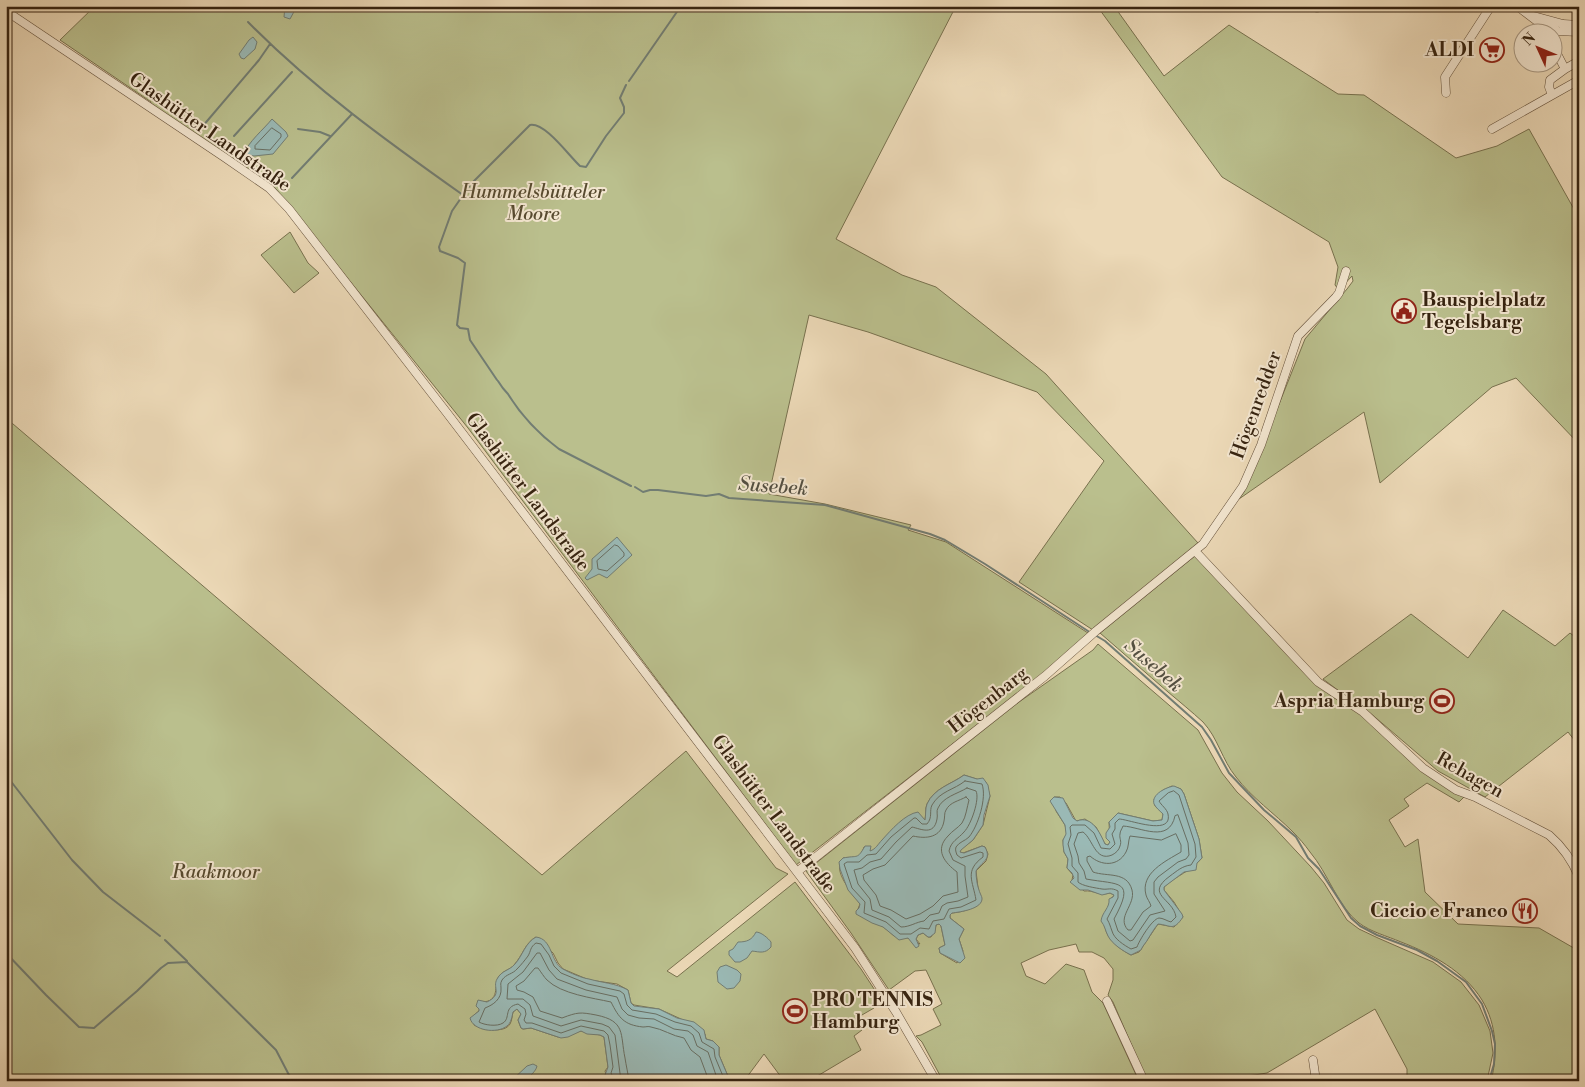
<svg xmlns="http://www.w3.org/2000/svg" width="1585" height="1087" font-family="'Libre Bodoni',serif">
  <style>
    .green { fill: #babf8d; stroke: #78714e; fill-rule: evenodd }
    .water { fill: #9ab9b5; stroke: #727d73 }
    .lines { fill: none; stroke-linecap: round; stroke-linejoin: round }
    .shore { stroke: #686e62; stroke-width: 1 }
    .stream { stroke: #727d73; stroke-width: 2 }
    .minor-casing { stroke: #64503a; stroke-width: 9 }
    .minor { stroke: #f3e6d0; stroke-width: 8 }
    .labels { text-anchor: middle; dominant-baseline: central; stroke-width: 4; stroke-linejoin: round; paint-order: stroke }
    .poi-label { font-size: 19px; font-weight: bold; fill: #362310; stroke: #f3e6d0; text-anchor: end }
    .street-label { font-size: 19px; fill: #362310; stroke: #f3e6d0 }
    .park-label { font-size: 19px; font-style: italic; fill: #574a2f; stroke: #f3e6d0 }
    .water-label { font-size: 20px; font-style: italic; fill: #545042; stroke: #f3e6d0 }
  </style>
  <rect width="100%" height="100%" fill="#ecd9b7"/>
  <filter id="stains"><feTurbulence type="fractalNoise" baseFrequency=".004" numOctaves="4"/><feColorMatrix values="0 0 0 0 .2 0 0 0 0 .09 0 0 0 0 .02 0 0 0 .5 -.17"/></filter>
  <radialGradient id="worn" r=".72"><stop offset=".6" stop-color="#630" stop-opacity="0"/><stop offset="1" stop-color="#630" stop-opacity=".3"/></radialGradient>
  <!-- green -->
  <path class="green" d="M95,6H956L836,239L902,275L936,287L1046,374L1198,543L1093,630L1019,582L1104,461L1037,392L868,332L809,315L769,494L825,504L911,525L908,530L946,542L1088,633L1043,674L796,865L468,428L275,188L150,104L151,102L60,40Z
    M1097,6H1114L1164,76L1229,25L1338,94L1364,95L1456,158L1497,146L1529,129L1579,218V444L1516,378L1492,387L1380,483L1364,412L1239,499L1244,492L1305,339L1347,289L1353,281L1352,276L1339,290L1335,285L1338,267L1329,242L1222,177Z
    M290,232L308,263L319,273L294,293L261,255Z
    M6,418L542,875L686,751L776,868L788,874L667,971L677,977L795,882L861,969L880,998L872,1003L874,1008L855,1019L862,1030L854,1036L861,1050L809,1081H784L764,1054L744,1081H730L719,1055V1047L713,1041L706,1039L705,1034L681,1019L659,1009L634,1005L631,1003L628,990L617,984L589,980L563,969L558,963L553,953L536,937C525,943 523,955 514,965C510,970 504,970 499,976C493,986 501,1002 481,1002L479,1011L474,1015V1025C482,1029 504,1034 510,1024C512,1021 512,1015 513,1012L517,1009L521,1014L518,1020L521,1028L523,1029L531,1028L558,1037L581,1031L600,1035L604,1037L608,1067L605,1071L607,1078L613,1081H528V1078L517,1076L511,1081H6Z
    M1196,555L1315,683L1333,697L1361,713L1395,745L1465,796L1459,802L1427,783L1404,799L1409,806L1389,820L1405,847L1418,839L1425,892L1458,924L1539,928L1579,951V1081H1491C1498,1054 1497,1025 1482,1000C1464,971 1432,954 1401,942C1387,936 1371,932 1359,923C1338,907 1328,873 1310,852C1305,845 1299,838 1293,832C1274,813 1252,798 1236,777C1222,760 1218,738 1203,722C1192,712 1180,702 1168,692C1146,673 1123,653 1100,633Z
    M1503,610L1555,646L1570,633L1579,640V862L1574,845L1575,741L1568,732L1485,797L1438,771L1362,706L1339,691L1323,679L1411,614L1468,658Z
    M1098,644L1198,730L1222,773L1237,792L1268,821L1311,867L1324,883L1347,920L1359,929L1378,938L1433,962L1461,982L1479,1005L1490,1031L1493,1053L1487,1081H1407V1069L1375,1009L1267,1073L1216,1081H1147L1113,1002L1108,995L1113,980V969L1104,958L1092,952H1079L1076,944L1049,950L1021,963L1026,976L1045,984L1066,964L1084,970L1092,992L1103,1003L1137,1077L1130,1081H943L922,1042L916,1036L921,1035L941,1025L933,1009L942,1004L926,970L915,971L889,990L851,933L806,871L1019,702L1093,650ZM964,775L986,782L990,796L983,825L973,840L960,850V852L963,853L982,846L985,847L988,854L986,861L976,871L978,888L981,902C974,909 962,912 952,913L950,915V918L964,929L959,939L963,951L957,963L940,953L939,948L945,945L941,926L939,924L936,925L935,930L931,937H928L923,933L918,935L916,939L920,944L913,942L908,938L894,936C884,926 870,919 858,909L860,904C853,893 831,871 843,858C855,856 859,861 864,847H868L870,851L874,850L894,829L922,819L925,820C926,815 925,809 927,804C934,788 952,784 964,775ZM1172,786L1181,789L1184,794L1199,839L1202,858C1190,872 1177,875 1164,887V890L1174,902L1183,917L1174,927L1158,924L1139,952L1131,955C1119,949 1103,936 1105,922C1106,914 1109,906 1111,898L1113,897L1114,895L1110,893C1099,896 1094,890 1084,891L1072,880L1073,875L1067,868L1068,859L1064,852L1063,840L1067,834L1065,825L1056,811L1054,797H1060L1066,803L1076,821L1085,819L1096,827L1105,844L1108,845L1110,842L1109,822L1118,813L1153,821L1162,820L1163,814L1155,806L1154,799L1163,790Z"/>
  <!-- water -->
  <path class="water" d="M285,6H297L290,19L284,17Z
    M253,37L257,42L255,49L244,59L241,58L239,54L249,40Z
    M272,119L286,132L288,136L273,154L254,156L244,154C248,142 264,129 272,119Z
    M617,537L632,555L607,578L599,574L587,580L585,578L592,569V559Z
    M964,775L977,779L983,778L988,785L990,796L984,815L983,825L973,840L961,850L960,852L964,853L982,846L985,847C992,860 982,861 976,871C976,877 977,885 979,890C979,891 982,897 982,898C983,909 960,912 952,913L950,915V918L964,929L959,939L965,958L960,963L940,953L939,948L945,945L941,926L939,924L936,925L935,933L930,937H928L923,933L918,935L916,939L919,946L916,948L908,938L899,940L883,927L872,923L856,914V911L859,908L860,904L848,890L840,869L839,862L843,858C858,855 857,860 865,846H871L870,851C876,849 878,844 882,840C891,830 905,814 918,812L925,820C926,815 925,809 927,804C934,788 952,784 964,775Z
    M1174,786L1181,789L1184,794L1199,839L1202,858L1197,863L1196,870L1184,872L1164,887V890L1182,914L1183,917C1173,932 1171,925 1158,924C1154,929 1151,934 1148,939C1146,943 1143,945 1141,950L1131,955C1123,951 1112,944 1108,936C1105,930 1105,926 1101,921C1102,912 1110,908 1109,899L1113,897L1114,895L1110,893L1102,895L1088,890H1080L1070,882L1074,878L1072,873L1067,868L1068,859L1064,852L1063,845V840L1066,834L1065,825L1050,801L1054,797L1063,798L1073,818L1077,821C1092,815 1100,833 1105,844L1108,845L1110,842L1106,838V833L1110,827L1109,822L1118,813L1153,821L1162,820L1163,814C1160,811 1156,808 1154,804C1151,794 1167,787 1174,786Z
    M756,932C761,932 768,938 771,942V947C765,954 760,952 752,951L747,958L740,962H735L729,955V951L733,949L738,942C747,942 752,940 756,932Z
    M536,937C553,939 550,962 563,969C570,973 582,978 589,979C603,983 615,983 628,990L631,1003L634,1006L659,1009L677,1018L694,1022L704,1030L706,1039L713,1041L719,1047V1055L730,1081H613L605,1075L608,1067L604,1037L600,1035L587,1034L581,1031L568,1037L561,1038L531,1028L523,1029L521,1028L518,1020L521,1014L517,1009L513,1012C512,1017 511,1023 507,1026C497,1034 473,1031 470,1018L479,1011V1009L476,1006L478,1000L487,1002C503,994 492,988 497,979C502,970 509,971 515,964C523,955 525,943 536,937Z
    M726,965L737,970L741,974L740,981L734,988L727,989L718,982L717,972L720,967Z
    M533,1064L537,1066C536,1072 529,1075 528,1081H511L527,1066Z"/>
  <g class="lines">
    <!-- shore -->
    <path class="shore" d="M272,128L281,134V137L270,150L255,149V146Z
      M615,545L618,546L624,553V556L607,571L598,569L597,561Z
      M965,781L982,784C987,798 978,826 969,837C965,841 959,842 956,847C955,850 956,852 957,855L961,858L980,852L983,853V857C964,871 973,881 976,900L961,907L949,909L944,919L933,921L929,929L920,928L911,934H900L886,922L864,913L865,902L852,888L844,864L847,862H859L867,855L876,854L891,837L914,818H916L922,824H927C933,817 929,811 932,805C940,791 954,790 965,781Z
      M967,788L976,791C980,799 971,825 964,832C958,839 951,841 949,851L953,860L965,866V876L968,897L958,901L947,903L942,906L939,913L930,915L924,921C916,922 910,927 901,927L889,917L872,910L870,899L858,884L854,870L862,868L870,862L881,859L896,842L912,827C921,829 934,836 937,819C938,815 936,811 938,808C943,797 957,794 967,788Z
      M1174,791L1179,795L1195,844L1196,857L1191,865C1182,866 1177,871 1170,876C1144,895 1173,898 1176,917L1171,922C1167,921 1163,918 1159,918C1152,919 1139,941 1137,947L1131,949C1124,945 1114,939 1112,931C1110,926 1110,924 1107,919L1118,898V891C1111,887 1108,890 1102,889C1096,888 1082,886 1078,882V873L1072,866V858L1068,844L1071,835L1070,827L1072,825H1085L1094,833L1101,848L1110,849L1115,844L1112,834L1115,829V823L1119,819C1128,819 1173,837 1168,814C1167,809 1161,805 1159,801L1168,793Z
      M966,797L969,800C967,807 966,817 962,823C958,828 952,831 948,836C934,850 945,863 957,872L958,892L943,896L933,906L920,914L906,919L891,910L880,906L876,895L864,880L863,875L873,869L885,865L913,836C926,839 941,838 944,821C945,817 944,813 946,810C950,802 959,801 966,797Z
      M1178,815L1188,843L1189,855L1186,859L1178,862L1158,877L1154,882V894L1165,911L1150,915L1133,940L1130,941L1118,931L1114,919C1136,879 1119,885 1086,879L1084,871L1079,863L1078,856L1074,844L1078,833L1083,832C1093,839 1095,862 1112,855C1116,853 1119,850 1120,846C1122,841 1119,838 1120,834C1120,831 1122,829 1123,826C1141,827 1169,844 1175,816Z
      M1176,834L1181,845V852C1166,861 1140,873 1146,895C1147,899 1150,902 1151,906L1143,912L1131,930H1128C1116,917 1136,905 1132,890C1127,871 1107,877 1093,872L1087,861V857L1090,856C1101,866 1118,867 1126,852C1129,847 1128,841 1130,836L1161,840Z
      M615,1081L611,1073L613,1067L610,1045L608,1035L604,1031L581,1026L561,1033L532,1023H526L524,1020L526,1014L525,1009L518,1004C503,1007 511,1018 503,1023C497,1027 484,1025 479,1022L485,1008C493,1005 502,999 501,988C501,984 500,984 502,980C506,974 513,974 517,969C521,965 525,960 528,956C531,951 530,947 536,943L541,944L549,955L554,966L561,973L588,984L620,991L624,994L627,1005L632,1010L656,1014L675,1022L691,1026L699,1033L702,1042L714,1049L715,1057L725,1081
      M621,1081L615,1035L609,1027L602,1024L581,1020L561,1026L533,1016L530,1005L523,999H507L508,984L523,972L537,953H540L549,970L557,979L586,990L617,997L622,1009L628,1015L639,1018L654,1019L674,1029L688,1031L693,1035L697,1046L708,1052L718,1081
      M629,1081C628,1073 626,1065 625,1058C620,1034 626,1021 596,1015C580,1012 578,1012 562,1018L540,1011L533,997L524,992L517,990L516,986L524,981L535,968H538C541,972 544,977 547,980C561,994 593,998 611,1002C619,1018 624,1025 643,1027C646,1027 648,1026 651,1027C663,1029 672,1036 684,1038L691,1050L700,1057L709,1081"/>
    <!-- stream -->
    <path class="stream" d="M248,22C313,88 388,142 463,195
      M629,81L681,6
      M202,127L259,60L270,44
      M298,129L320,132L330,136
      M234,136L292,72
      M292,178L352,114
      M497,380L470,340L468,329L460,328L457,325L465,263L458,258L440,251L439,247L452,211L470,185L530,125C545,122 569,156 580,166L586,167L606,136L624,113V107L620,98L626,85
      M498,381C501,386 504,390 508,394C521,415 539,434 559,449L631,486
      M635,487L643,492L650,490H658L706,496L719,494L729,498L825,505L930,534L945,540L985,564L1091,633
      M1095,635L1105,641L1202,727L1211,740L1229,773L1264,810L1296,837L1308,858L1319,869L1351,918L1360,926L1377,935L1417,950L1437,961L1466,982L1482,1004L1492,1031L1495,1044L1494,1064L1489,1081
      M6,775L72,860L103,892L160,936
      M165,940L187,961
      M6,953L46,995L79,1027L94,1028L137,991L161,968L168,963L187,962L276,1050L289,1075L295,1081"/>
    <defs>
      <path id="minor" d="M1317,6V8
        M1517,6L1542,25L1558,31L1579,32
        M6,11L224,157L269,188L289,209L447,413L855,948L896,1012L936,1081
        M1530,15L1563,24L1579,25
        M1552,44L1565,69L1579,61
        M1446,93L1445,77L1491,6
        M1552,95L1549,87L1550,80L1565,69
        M1492,129L1579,80
        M1196,552L1318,682L1363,712L1423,768L1456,790L1475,797L1549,835C1563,847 1572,860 1579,877
        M797,872L1045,676L1096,631L1203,544L1243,486L1261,445L1298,336L1336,297L1339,293L1346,271
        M1107,1001L1144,1081
        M1313,1060L1316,1081"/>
    </defs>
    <!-- minor casing -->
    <use href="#minor" class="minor-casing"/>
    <!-- minor -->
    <use href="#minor" class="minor"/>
  </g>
  <!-- icons -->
  <defs>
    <symbol id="supermarket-ring" viewBox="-11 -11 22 22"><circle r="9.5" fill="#f3e6d0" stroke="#8f2418" stroke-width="1.5"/><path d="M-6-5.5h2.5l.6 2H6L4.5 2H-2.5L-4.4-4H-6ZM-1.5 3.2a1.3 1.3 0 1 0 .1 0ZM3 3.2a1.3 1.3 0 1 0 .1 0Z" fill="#8f2418"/></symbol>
    <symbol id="civic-ring" viewBox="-11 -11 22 22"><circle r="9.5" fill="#f3e6d0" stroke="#8f2418" stroke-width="1.5"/><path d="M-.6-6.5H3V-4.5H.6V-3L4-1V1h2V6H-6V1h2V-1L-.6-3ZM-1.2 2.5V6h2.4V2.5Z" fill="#8f2418"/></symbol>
    <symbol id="stadium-ring" viewBox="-11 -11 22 22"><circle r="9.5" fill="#f3e6d0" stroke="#8f2418" stroke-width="1.5"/><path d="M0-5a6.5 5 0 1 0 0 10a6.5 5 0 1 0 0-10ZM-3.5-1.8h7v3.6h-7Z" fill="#8f2418"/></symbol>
    <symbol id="restaurant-ring" viewBox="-11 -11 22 22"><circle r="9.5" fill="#f3e6d0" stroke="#8f2418" stroke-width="1.5"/><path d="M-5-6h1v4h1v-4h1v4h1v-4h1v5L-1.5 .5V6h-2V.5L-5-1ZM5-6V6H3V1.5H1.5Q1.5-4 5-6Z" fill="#8f2418"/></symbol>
  </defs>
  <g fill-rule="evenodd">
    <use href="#supermarket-ring" x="1478" y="36" width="28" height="28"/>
    <use href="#civic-ring" x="1390" y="297" width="28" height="28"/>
    <use href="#stadium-ring" x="1428" y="687" width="28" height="28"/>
    <use href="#restaurant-ring" x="1511" y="897" width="28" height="28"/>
    <use href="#stadium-ring" x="781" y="997" width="28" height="28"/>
  </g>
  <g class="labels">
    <!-- poi labels -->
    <g class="poi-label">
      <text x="1474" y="50">ALDI</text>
      <text x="1422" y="300" text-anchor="start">Bauspielplatz<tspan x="1422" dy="22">Tegelsbarg</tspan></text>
      <text x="1424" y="701">Aspria Hamburg</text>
      <text x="1508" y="911">Ciccio e Franco</text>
      <text x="812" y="1000" text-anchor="start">PRO TENNIS<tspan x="812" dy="22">Hamburg</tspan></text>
    </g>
    <!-- street labels -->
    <g class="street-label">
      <text transform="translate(210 132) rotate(35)">Glashütter Landstraße</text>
      <text transform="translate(1256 405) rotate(-70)">Högenredder</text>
      <text transform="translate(528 492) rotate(53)">Glashütter Landstraße</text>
      <text transform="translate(988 700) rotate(-38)">Högenbarg</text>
      <text transform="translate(1470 775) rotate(29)">Rehagen</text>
      <text transform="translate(774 814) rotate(53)">Glashütter Landstraße</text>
    </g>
    <!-- park labels -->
    <g class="park-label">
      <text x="533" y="192">Hummelsbütteler<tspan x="533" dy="22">Moore</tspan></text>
      <text x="216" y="872">Raakmoor</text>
    </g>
    <!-- water labels -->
    <g class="water-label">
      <text transform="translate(773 487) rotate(4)">Susebek</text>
      <text transform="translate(1153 666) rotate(41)">Susebek</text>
    </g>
  </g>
  <!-- margin -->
  <rect width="1585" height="1087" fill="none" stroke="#ecd9b7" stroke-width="25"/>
  <rect x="8" y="8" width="1570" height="1072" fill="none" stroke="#362310" stroke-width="2.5"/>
  <rect x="12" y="12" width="1560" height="1062" fill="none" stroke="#362310"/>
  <!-- north arrow -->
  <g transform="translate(1538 48) rotate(314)"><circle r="24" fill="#f3e6d0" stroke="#a79883"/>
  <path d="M0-4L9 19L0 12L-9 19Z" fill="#8f2418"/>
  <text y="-8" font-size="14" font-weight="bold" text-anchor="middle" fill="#362310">N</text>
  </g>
  <rect width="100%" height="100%" filter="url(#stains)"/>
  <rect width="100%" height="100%" fill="url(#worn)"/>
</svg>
